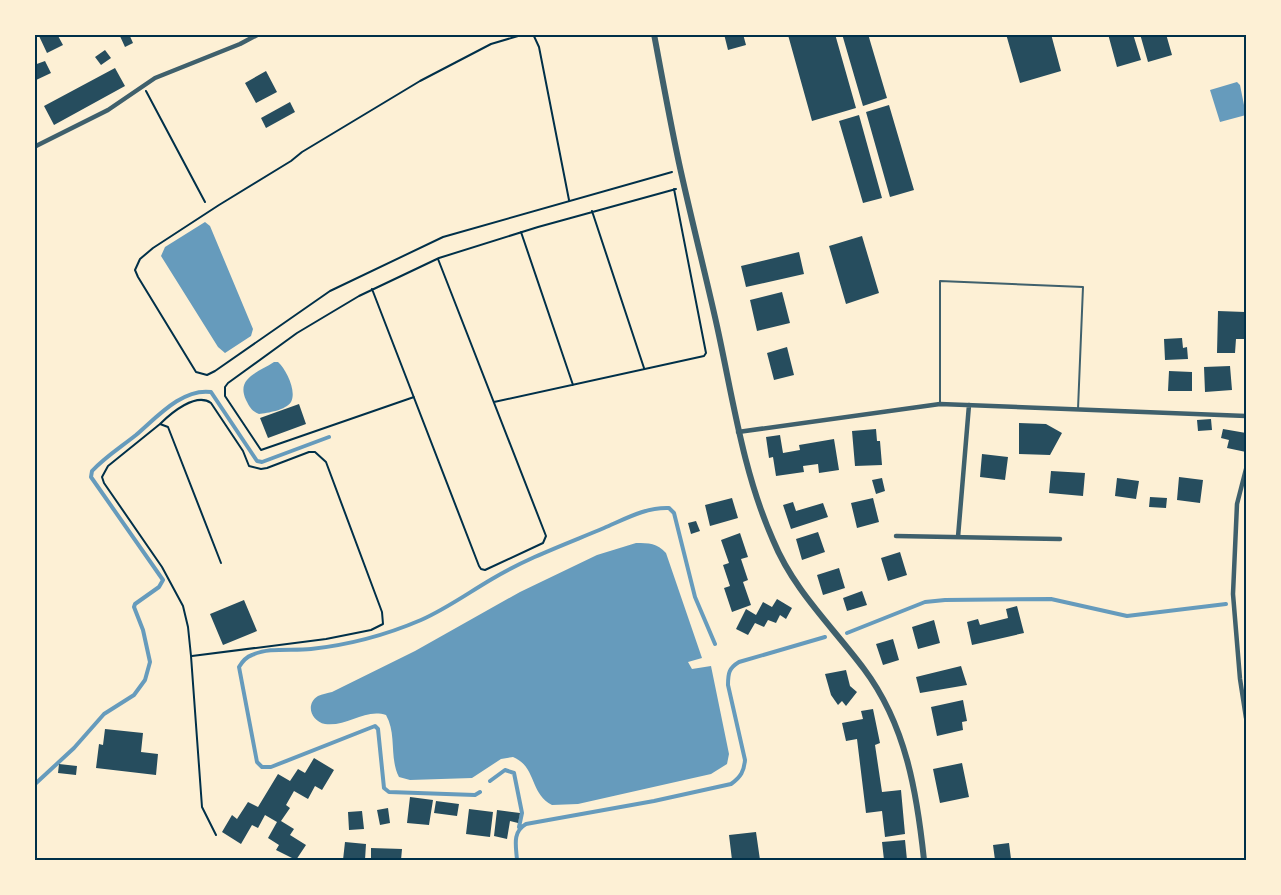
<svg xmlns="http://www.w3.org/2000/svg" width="1281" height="895" font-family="'Titillium Web',sans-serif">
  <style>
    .water { fill: #669bbc }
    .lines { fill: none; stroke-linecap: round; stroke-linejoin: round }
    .stream { stroke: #669bbc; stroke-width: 4 }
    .building { fill: #264d5e }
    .path { stroke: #003049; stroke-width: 2 }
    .service { stroke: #3f606c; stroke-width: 2 }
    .minor { stroke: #3f606c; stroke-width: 4.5 }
    .tertiary { stroke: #3f606c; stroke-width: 6 }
    .neatline { fill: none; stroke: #003049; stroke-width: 2 }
  </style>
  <rect width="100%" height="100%" fill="#fdf0d5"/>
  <!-- water -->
  <path class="water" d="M1237,82L1240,85L1246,115L1220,122L1210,90Z
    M205,222L210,226L253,329L251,336L225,353L218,347L161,256L165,247Z
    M274,362H278C286,369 297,391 291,402C286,410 268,413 259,414C252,411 250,408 246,400C236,378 257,373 274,362Z
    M636,543C649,543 657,543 666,553L702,658L688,662L692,669L711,666L729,754L727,764L711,774L578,804L552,805C529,793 537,767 513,757L501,759L472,778L410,780L399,777C389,758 397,734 386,715C365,708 347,727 325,724C311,721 305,704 318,696C322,694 328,693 332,692L415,651L520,592L597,555Z"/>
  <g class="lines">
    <!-- stream -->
    <path class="stream" d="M847,633L925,602L945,600L1051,599L1127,616L1226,604
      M490,781L505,770L514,773L522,813L519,827
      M34,785L74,748L104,714L134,695L145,680L150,662L143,630L134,607L135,604L159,587L163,580L91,477L92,471C105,457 121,447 136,435C156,418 182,388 211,392L257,461L262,462L329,437
      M480,792L475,795L389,792L384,788L378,729L375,726L271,767H262L257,762L239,667C242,662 246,657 252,655C269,647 292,651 311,649C348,645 386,635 421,620C446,609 468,593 492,579C527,558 566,544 604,528C625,519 646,507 669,508L674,513L695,597L715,644
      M517,860C516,846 512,832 526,824L654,801L731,784C741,777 744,771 745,760L728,685C728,673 729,668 739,662L825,637"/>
  </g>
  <!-- building -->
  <path class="building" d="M42,34H57L63,45L47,53L39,36Z
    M119,34H129L133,43L125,47Z
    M724,34H743L746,45L728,50Z
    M790,34H835L856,108L812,121L788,35Z
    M842,34H868L887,98L863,106Z
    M1006,34H1051L1061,71L1020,83Z
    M1108,34H1133L1141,60L1117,67Z
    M1140,34H1166L1172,55L1148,62Z
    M105,50L111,58L101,65L95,57Z
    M45,61L51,73L34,81V65Z
    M115,68L125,86L54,125L44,106Z
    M266,71L277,92L256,103L245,83Z
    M290,102L295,112L266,128L261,118Z
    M889,105L914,190L890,197L866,112Z
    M859,115L882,198L863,203L839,121Z
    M862,236L879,293L846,304L829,246Z
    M799,252L804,274L746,287L741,266Z
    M782,292L790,323L757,331L750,300Z
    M1218,311L1245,312L1244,339H1236L1235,353H1217Z
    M1182,338L1183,348L1187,347L1188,359L1165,360L1164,339Z
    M787,347L794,375L774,380L767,353Z
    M1230,366L1232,390L1205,392L1204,367Z
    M1169,371L1192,372V391H1168Z
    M299,404L306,424L268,438L260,418Z
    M1211,419L1212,430L1198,431L1197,420Z
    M1019,423L1046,424L1062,433L1050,455L1019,454Z
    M876,429L877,441H880L882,465L855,466L852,431Z
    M1223,429L1246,433V452L1227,448L1229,440L1221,438Z
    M780,435L783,453L800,450L799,445L834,439L839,470L819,473L818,464L803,466L804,472L776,476L773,457L769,458L766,437Z
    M982,454L1008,457L1005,480L980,477Z
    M1051,471L1085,473L1083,496L1049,493Z
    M1179,477L1203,480L1200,503L1177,500Z
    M882,478L885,491L876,494L872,480Z
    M1117,478L1139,481L1136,499L1115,496Z
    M1150,497L1167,498L1166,508L1149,507Z
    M732,498L738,518L710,526L705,505Z
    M873,498L879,522L857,528L851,503Z
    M793,502L796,511L823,503L828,517L791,529L783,505Z
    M696,521L700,531L691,534L688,523Z
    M818,532L825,552L802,560L796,539Z
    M740,533L748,557L741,559L748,580L743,582L751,605L732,612L724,588L730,586L723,565L729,563L721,540Z
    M900,552L907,575L888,581L881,558Z
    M839,568L845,588L823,595L817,575Z
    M862,591L867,605L847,611L843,598Z
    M777,599L792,608L786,619L780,615L776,623L768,620L764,627L755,623L748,635L736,629L746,609L756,615L763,602L772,607Z
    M244,600L257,631L223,645L210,614Z
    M1017,606L1024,633L972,645L967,622L978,619L980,625L1008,618L1006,609Z
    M934,620L940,643L918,649L912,627Z
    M893,639L899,660L883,665L876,644Z
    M961,666L967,685L920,693L916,677Z
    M846,670L850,686L857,692L846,706L842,701L838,705L831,695L825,674Z
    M963,700L967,721L962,722L963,730L937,736L931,707Z
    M873,709L880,743L875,745L882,792L901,790L905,834L885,837L882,811L866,813L857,739L846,741L842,723L863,719L861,711Z
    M105,729L143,733L141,752L158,754L156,775L96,768L99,744L103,745Z
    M314,758L334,770L322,790L315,786L308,799L294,791L286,805L290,808L281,821L294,829L290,835L306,845L296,860L276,850L279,845L268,838L277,822L265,815L258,828L252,825L241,844L222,832L232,815L237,819L248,802L258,807L278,774L290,781L298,769L305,773Z
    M962,763L969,797L940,803L933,769Z
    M59,764L77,766L76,775L58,773Z
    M410,797L433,800L429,825L407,823Z
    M436,801L459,804L457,816L434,813Z
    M388,808L390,823L380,825L377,810Z
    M469,809L493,812L490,837L466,834Z
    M497,810L520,813L518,823L510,821L507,839L494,836Z
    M362,811L364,829L349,830L348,812Z
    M756,832L760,860H732L729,835Z
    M905,840L907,860H884L882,842Z
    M345,842L366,844L365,860H343Z
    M1009,843L1011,859L995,860L993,845Z
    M371,848L402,849L401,860H371Z"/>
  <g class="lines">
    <!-- path -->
    <path class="path" d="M525,34L491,44L420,81L302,152L291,161L219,205L153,248L140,259L135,270L138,277L196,372L207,375L215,371L330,291L443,237L672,172
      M533,34L539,47L569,200
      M146,91L205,202
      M592,211L644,368
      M521,232L573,385
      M372,289L479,566L481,569L485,570L543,543L546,536L438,259
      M414,397L261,450L225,396V387L228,383L297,333L359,296L439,258L538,227L676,189
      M494,402L704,356L706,353L674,189
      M160,424C171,413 196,392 211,403L243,451L249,466L261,469L267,468L309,452H315L326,462L382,612L383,624L371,630L326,639L192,656
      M216,835L202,807L191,656L188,627L183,606L162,567L104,483L102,477L108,466L160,424L168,427L221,563
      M34,859L47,860"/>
    <!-- service -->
    <path class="service" d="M940,403V281L1083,287L1078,409"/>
    <!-- minor -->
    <path class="minor" d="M34,147L108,110L155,78L240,44L259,34
      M738,432L940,404L1246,416
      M1246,469L1237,504L1233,594L1240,679L1246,718
      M896,536L1060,539
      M958,537L969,405"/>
    <!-- tertiary -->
    <path class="tertiary" d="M654,34C662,77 670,121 679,163C691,218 705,272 717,326C733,399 743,472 773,540C794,591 832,626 864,669C906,725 917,793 924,860"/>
  </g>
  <!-- border -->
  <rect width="1281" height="895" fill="none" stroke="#fdf0d5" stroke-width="72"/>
  <rect x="36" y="36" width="1209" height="823" class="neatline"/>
</svg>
